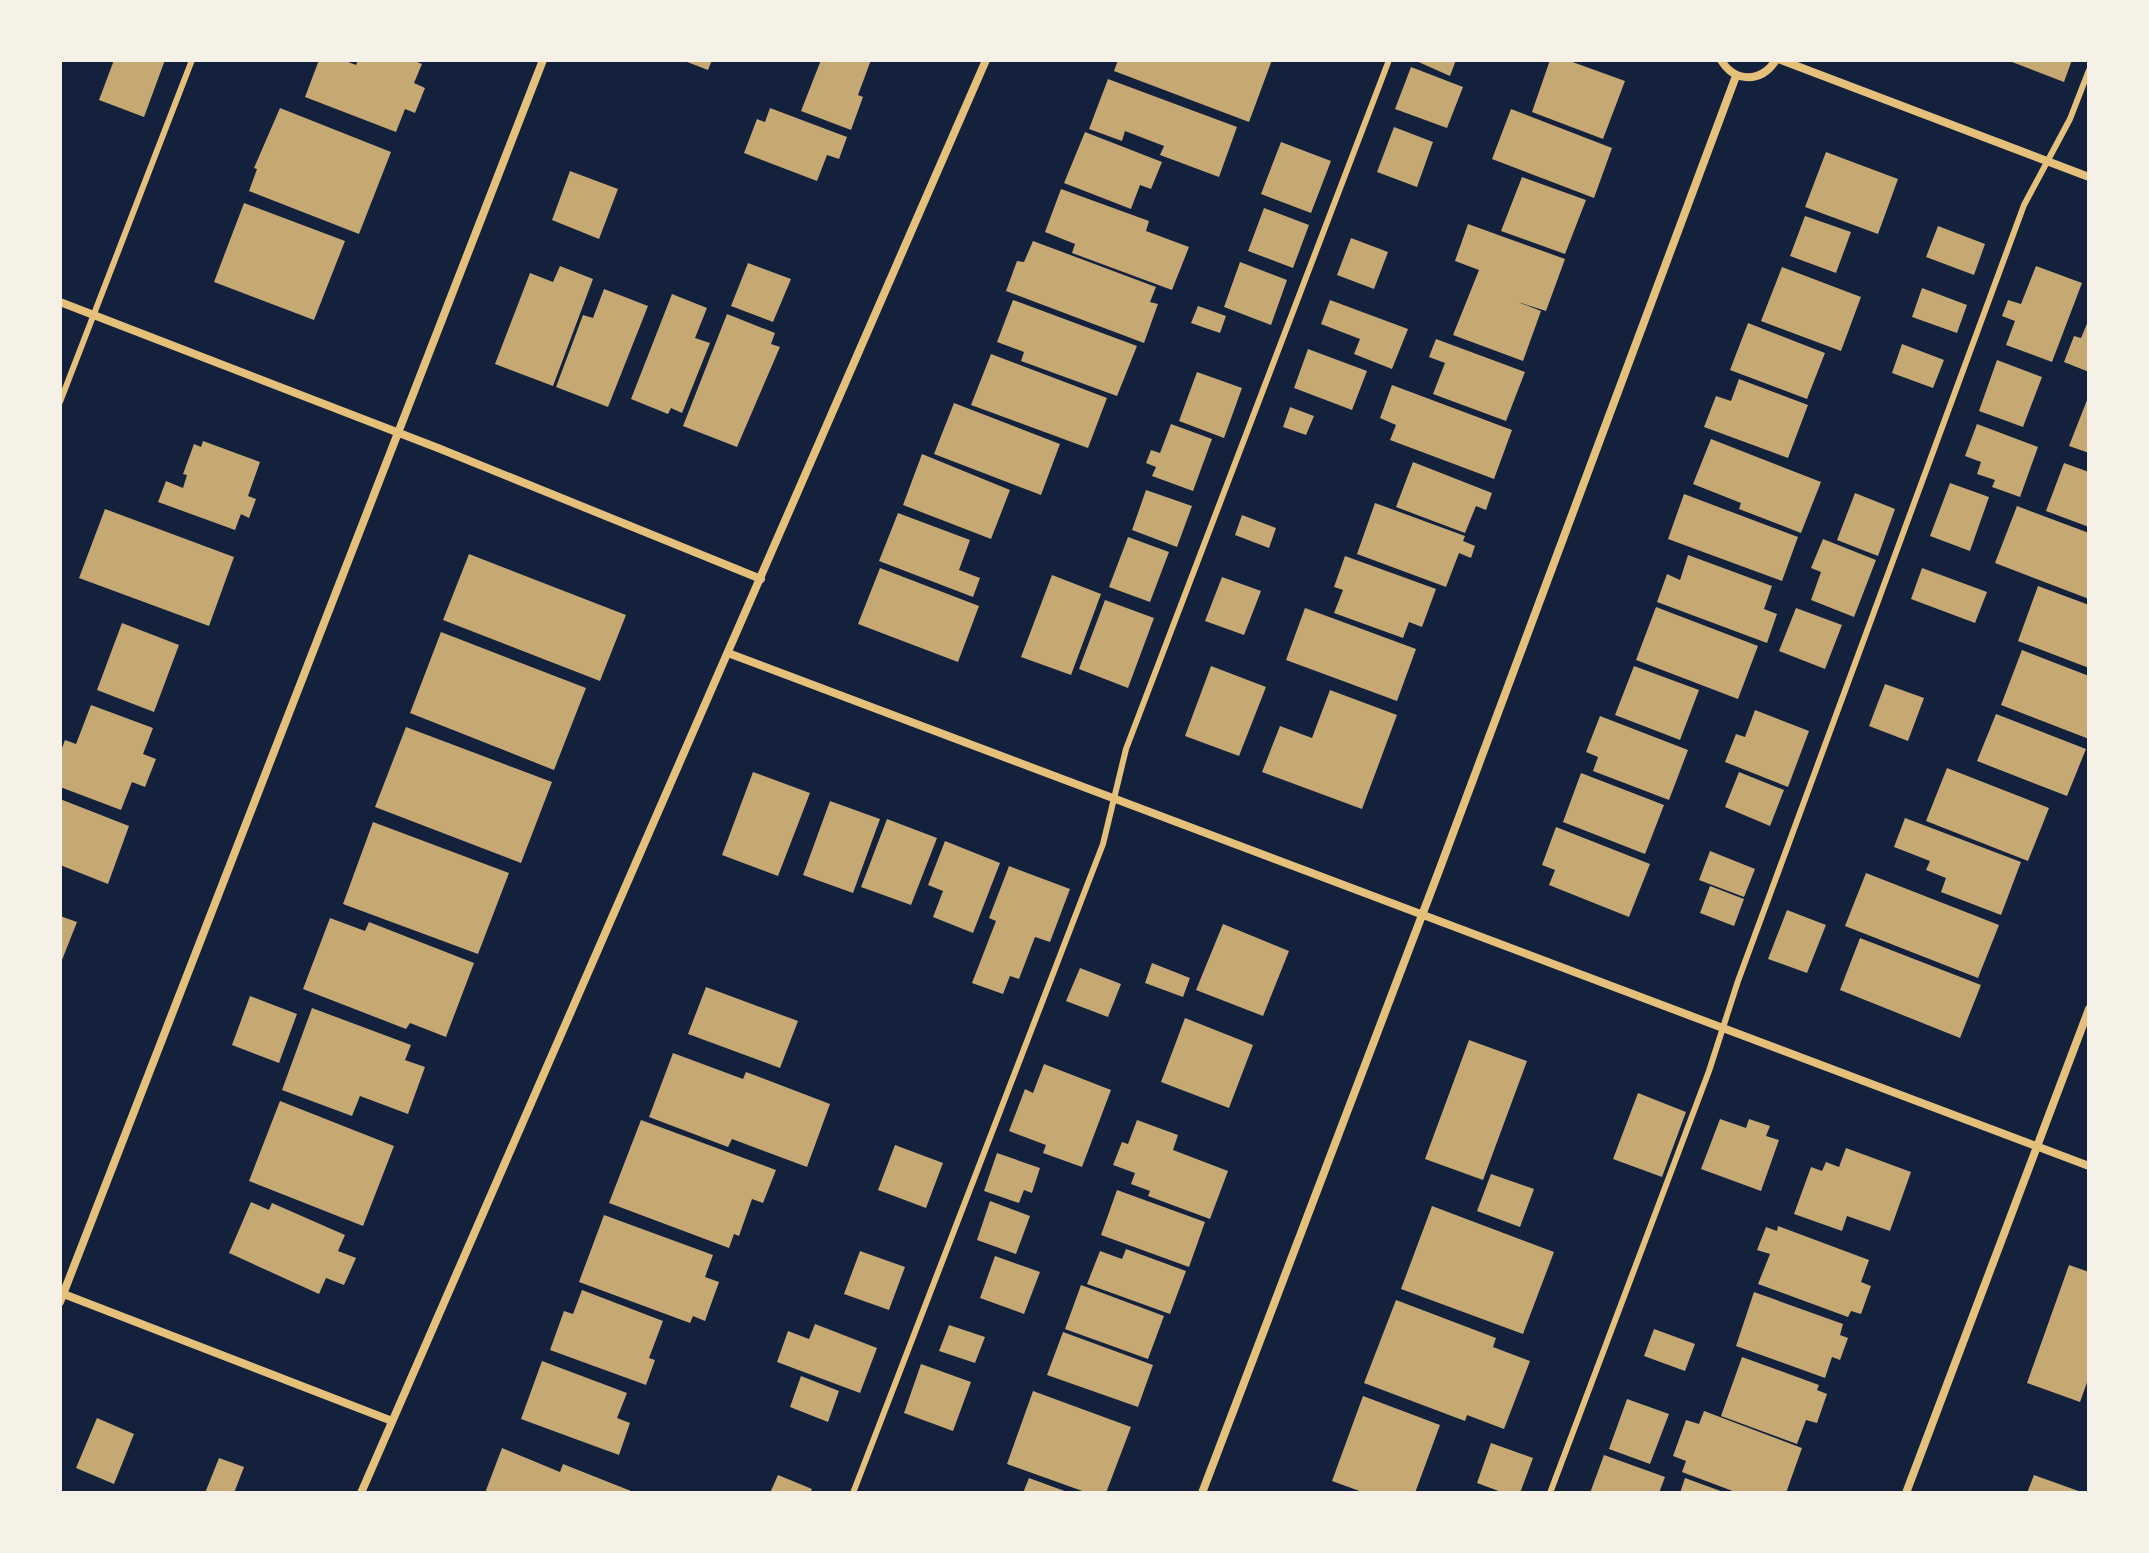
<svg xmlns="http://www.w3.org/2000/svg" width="2149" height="1553" font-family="Poppins,sans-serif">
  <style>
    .building { fill: #c6a872 }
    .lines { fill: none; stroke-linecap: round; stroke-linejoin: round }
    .service { stroke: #e5c07b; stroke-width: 6 }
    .minor { stroke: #e5c07b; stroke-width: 8 }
  </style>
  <rect width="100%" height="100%" fill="#14213d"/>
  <!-- building -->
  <path class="building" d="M114,60H165L144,117L99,100Z
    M319,60H343L356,65L358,60H412L422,64L414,83L425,88L415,113L405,109L396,132L305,97Z
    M682,60H712L708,70Z
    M821,60H871L858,95L863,97L851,130L801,111Z
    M1118,60H1272L1249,122L1114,71Z
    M1414,60H1456L1450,76Z
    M1550,60H1567L1625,81L1603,139L1532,112Z
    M2007,60H2072L2064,82Z
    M1411,67L1463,87L1447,128L1395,109Z
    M1108,79L1237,127L1219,177L1160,155L1164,146L1125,131L1122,141L1089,129Z
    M280,108L391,152L359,234L249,191L257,169L254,168Z
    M770,108L847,137L839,159L827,155L817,181L744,153L757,119L765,122Z
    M1511,109L1612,148L1594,198L1492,159Z
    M1394,127L1433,142L1417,187L1377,172Z
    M1085,132L1162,162L1151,189L1140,185L1131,209L1064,183Z
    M1281,142L1331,161L1311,213L1261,194Z
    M1826,152L1898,179L1878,234L1805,207Z
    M570,171L618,189L599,239L552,220Z
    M1522,177L1586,200L1565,254L1501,231Z
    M1061,189L1149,221L1146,231L1189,247L1172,290L1072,253L1075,244L1045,232Z
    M244,203L345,241L314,320L214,282Z
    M1264,208L1309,225L1293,268L1248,251Z
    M1805,216L1851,232L1836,273L1790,256Z
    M1468,224L1565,259L1546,311L1518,302L1541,311L1523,361L1453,335L1479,270L1455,261Z
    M1938,226L1985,244L1974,275L1926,257Z
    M1351,238L1388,252L1374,289L1337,275Z
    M1033,241L1156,287L1150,302L1158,304L1144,343L1006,291L1017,261L1024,262Z
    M1240,262L1287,280L1271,325L1224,307Z
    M748,263L791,279L773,322L731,306Z
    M560,266L593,279L553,386L495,364L530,273L553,282Z
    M2036,266L2082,283L2052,362L2006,345L2015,321L2002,316L2008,300L2021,304Z
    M1782,267L1861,297L1841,351L1761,321Z
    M1922,288L1967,305L1957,333L1912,317Z
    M604,289L648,306L608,407L556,387L583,315L593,318Z
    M672,294L707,308L695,338L710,343L682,413L671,408L668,414L631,399Z
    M1013,300L1137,346L1117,396L1021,361L1024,352L997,342Z
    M1330,300L1408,329L1392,369L1354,354L1360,339L1321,324Z
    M1198,306L1226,316L1220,333L1191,323Z
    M727,314L775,333L771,344L780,347L737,447L683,426Z
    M2089,319V372L2064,362L2074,336L2081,338Z
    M1748,323L1825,353L1807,399L1730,370Z
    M1436,339L1525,372L1506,421L1433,394L1445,363L1429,357Z
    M1902,344L1944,360L1933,388L1892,373Z
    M1308,349L1367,371L1352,410L1294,388Z
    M991,354L1107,398L1088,448L971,405Z
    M1997,360L2042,377L2023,427L1979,411Z
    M1197,372L1242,388L1224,438L1179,421Z
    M1739,379L1808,405L1788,458L1704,427L1716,396L1731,401Z
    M1392,385L1512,430L1494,479L1390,440L1396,425L1380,418Z
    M2089,395V453L2069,446Z
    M954,403L1060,444L1041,495L934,454Z
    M1290,407L1314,416L1306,435L1283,427Z
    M1171,424L1212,439L1193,491L1152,476L1156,467L1146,463L1151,450L1160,453Z
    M1977,424L2038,447L2020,497L1992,487L1995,480L1977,474L1981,462L1965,456Z
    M1711,439L1821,482L1801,533L1739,509L1741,503L1693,484Z
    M203,441L260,462L248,496L256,499L249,518L241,514L235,530L158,502L166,481L183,488L187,475L183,474L194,444L201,447Z
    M922,454L1010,490L991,539L903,505Z
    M1413,462L1492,493L1486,510L1476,506L1465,533L1396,507Z
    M2064,463L2089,472V527L2046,511Z
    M1950,483L1989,497L1970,551L1930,536Z
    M1146,490L1192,506L1177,547L1132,530Z
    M1855,493L1895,509L1878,556L1837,540Z
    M1684,494L1798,537L1782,581L1668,539Z
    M1375,503L1465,536L1463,541L1475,546L1471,558L1459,553L1446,587L1357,554Z
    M2017,506L2089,533V599L1995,563Z
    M105,509L234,557L209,626L79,578Z
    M898,513L970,540L959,570L980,578L973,597L879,561Z
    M1242,515L1276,528L1269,548L1235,535Z
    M1128,537L1169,552L1150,602L1109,587Z
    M1823,539L1876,560L1854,617L1811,600L1821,572L1811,568Z
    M469,554L626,615L600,681L443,620Z
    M1688,555L1772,586L1764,609L1777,614L1767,643L1657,602L1667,574L1680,580Z
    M1345,556L1436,589L1422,627L1409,622L1403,638L1334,613L1343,590L1334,587Z
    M880,568L979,606L958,662L858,624Z
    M1922,568L1987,592L1975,623L1911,599Z
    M1052,575L1101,594L1071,675L1021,657Z
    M1222,577L1261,591L1244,635L1205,621Z
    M2038,586L2089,605V668L2018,641Z
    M1105,600L1154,618L1128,688L1079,669Z
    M1656,607L1758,646L1738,699L1636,660Z
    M1305,608L1416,649L1397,701L1286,660Z
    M1796,608L1842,625L1825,669L1779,651Z
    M122,623L179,645L154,712L97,690Z
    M441,632L586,688L554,770L410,713Z
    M2022,650L2089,676V739L2001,705Z
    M1211,666L1266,687L1239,756L1185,736Z
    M1634,666L1699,690L1680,740L1615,715Z
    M1885,684L1924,698L1908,741L1869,726Z
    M1330,690L1397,715L1362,809L1262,772L1280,726L1312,738Z
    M91,705L153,728L143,754L156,759L145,787L132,782L121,810L60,787V753L65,740L76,744Z
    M1755,710L1809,731L1788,787L1725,762L1736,734L1745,737Z
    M1996,714L2086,749L2067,796L1977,761Z
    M1600,716L1688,750L1669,800L1593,771L1598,757L1586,752Z
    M406,727L552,782L521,863L375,807Z
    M1947,768L2049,808L2028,861L1926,821Z
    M753,772L810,793L778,876L722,855Z
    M1739,772L1784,790L1770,826L1725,807Z
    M1581,773L1664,805L1645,854L1563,822Z
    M60,799L129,826L108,884L60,865Z
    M830,801L880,819L853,893L803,875Z
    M1905,818L2021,862L2001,915L1941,892L1946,878L1926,870L1930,861L1894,847Z
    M887,819L937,838L911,905L861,887Z
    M373,822L509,873L478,954L343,904Z
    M1556,827L1650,864L1629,917L1549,885L1555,870L1542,865Z
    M945,841L1000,863L973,933L933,917L943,891L928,885Z
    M1710,851L1755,869L1744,897L1699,880Z
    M1009,866L1070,889L1050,942L1035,937L1019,979L1010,976L1003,994L972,983L996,921L989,918Z
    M1866,873L1999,925L1978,978L1845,926Z
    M1710,886L1744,899L1734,926L1700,913Z
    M1787,910L1826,925L1807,973L1768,959Z
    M60,916L77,922L60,965Z
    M330,918L365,931L369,922L474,963L446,1037L410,1023L406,1029L303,989Z
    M1223,924L1289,951L1263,1016L1196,990Z
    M1860,938L1981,985L1960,1038L1840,990Z
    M1152,963L1190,978L1183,997L1145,983Z
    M1080,968L1121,984L1108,1017L1066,1001Z
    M706,987L798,1021L780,1068L688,1034Z
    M250,996L297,1014L279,1063L232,1045Z
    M312,1008L411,1045L405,1060L425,1067L408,1114L360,1096L352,1116L282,1090Z
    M1185,1018L1253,1045L1229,1108L1161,1082Z
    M1469,1040L1527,1061L1483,1180L1425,1159Z
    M673,1053L743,1079L746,1072L830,1104L807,1167L732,1139L728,1147L649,1117Z
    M1044,1064L1111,1090L1082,1167L1043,1153L1046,1145L1009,1131L1025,1089L1033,1093Z
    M1638,1093L1686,1112L1662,1177L1613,1159Z
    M280,1101L394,1146L363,1226L249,1181Z
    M1720,1119L1746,1128L1749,1119L1770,1126L1766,1136L1779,1140L1761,1191L1701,1169Z
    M641,1120L776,1170L763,1203L752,1199L739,1236L734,1234L729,1248L609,1203Z
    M1137,1120L1178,1135L1173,1150L1228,1171L1210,1219L1148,1196L1150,1191L1131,1184L1135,1173L1113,1165L1122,1142L1128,1144Z
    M895,1145L943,1163L926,1208L878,1190Z
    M1846,1148L1911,1172L1890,1231L1847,1216L1842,1231L1794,1214L1811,1167L1822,1171L1826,1162L1839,1167Z
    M997,1153L1040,1168L1032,1193L1024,1190L1019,1203L984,1191Z
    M1491,1174L1534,1189L1520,1227L1477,1211Z
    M1117,1190L1205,1222L1189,1267L1101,1235Z
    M990,1201L1030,1216L1016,1254L977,1240Z
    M251,1202L269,1210L272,1203L345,1235L338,1251L356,1258L344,1285L326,1278L319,1294L229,1253Z
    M1432,1206L1554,1252L1523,1334L1401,1289Z
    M604,1215L713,1255L705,1277L719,1282L705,1321L693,1316L690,1323L579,1282Z
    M1778,1226L1869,1260L1861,1282L1871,1286L1861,1314L1851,1311L1848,1317L1758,1284L1770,1254L1757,1250L1766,1227L1777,1231Z
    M1126,1249L1186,1271L1170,1314L1087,1284L1100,1251L1122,1259Z
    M860,1251L905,1267L889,1310L844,1294Z
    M995,1256L1040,1272L1024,1314L980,1298Z
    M2069,1265L2089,1272V1377L2080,1402L2027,1383Z
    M1081,1285L1164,1316L1148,1359L1065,1329Z
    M582,1290L663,1321L649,1358L655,1360L646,1385L550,1350L564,1311L573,1314Z
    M1754,1292L1843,1324L1840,1335L1848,1338L1840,1360L1832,1357L1825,1378L1736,1346Z
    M1396,1300L1496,1338L1493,1347L1530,1361L1504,1429L1467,1415L1465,1421L1364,1383Z
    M815,1324L877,1348L860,1393L777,1362L788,1331L809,1339Z
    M949,1325L985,1337L975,1363L939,1351Z
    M1654,1329L1695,1344L1685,1371L1644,1356Z
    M1063,1332L1153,1365L1138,1407L1047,1375Z
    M1742,1357L1819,1385L1817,1390L1827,1394L1817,1423L1806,1420L1797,1444L1721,1416Z
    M542,1361L627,1393L617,1418L630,1423L619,1455L521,1419Z
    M921,1364L971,1382L953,1431L904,1413Z
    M801,1376L839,1391L828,1422L790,1407Z
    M1033,1391L1131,1427L1106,1493H1088L1007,1464Z
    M1363,1396L1440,1425L1415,1493H1365L1332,1481Z
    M1627,1399L1669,1414L1650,1464L1609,1449Z
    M1704,1411L1802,1448L1786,1493H1738L1682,1472L1686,1461L1673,1456L1686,1420L1699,1424Z
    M97,1418L134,1434L114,1484L76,1468Z
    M1491,1443L1533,1458L1520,1493H1504L1477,1483Z
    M502,1448L560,1472L563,1464L636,1493H485Z
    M1604,1455L1665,1477L1659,1493H1590Z
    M219,1458L244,1467L234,1493H205Z
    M778,1475L812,1489L810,1493H770Z
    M2034,1475L2084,1493H2027Z
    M1029,1478L1070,1493H1023Z
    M1685,1478L1726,1493H1680Z"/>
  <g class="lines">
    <!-- service -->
    <path class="service" d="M60,402L192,60
      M853,1493L1103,844L1126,749L1389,60
      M1550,1493L1709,1071L1738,981L2024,205L2070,119L2089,70"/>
    <!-- minor -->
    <path class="minor" d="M1721,60C1735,83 1761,83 1776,60
      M1781,60L2089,177
      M60,302L438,448L761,579
      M728,653L2089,1166
      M61,1293L392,1421
      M60,1302L543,60
      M361,1493L986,60
      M1202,1493L1440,868L1736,76
      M1906,1493L2089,1009"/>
  </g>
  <!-- border -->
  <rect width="2149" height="1553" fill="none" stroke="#f6f1e7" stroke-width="124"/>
</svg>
